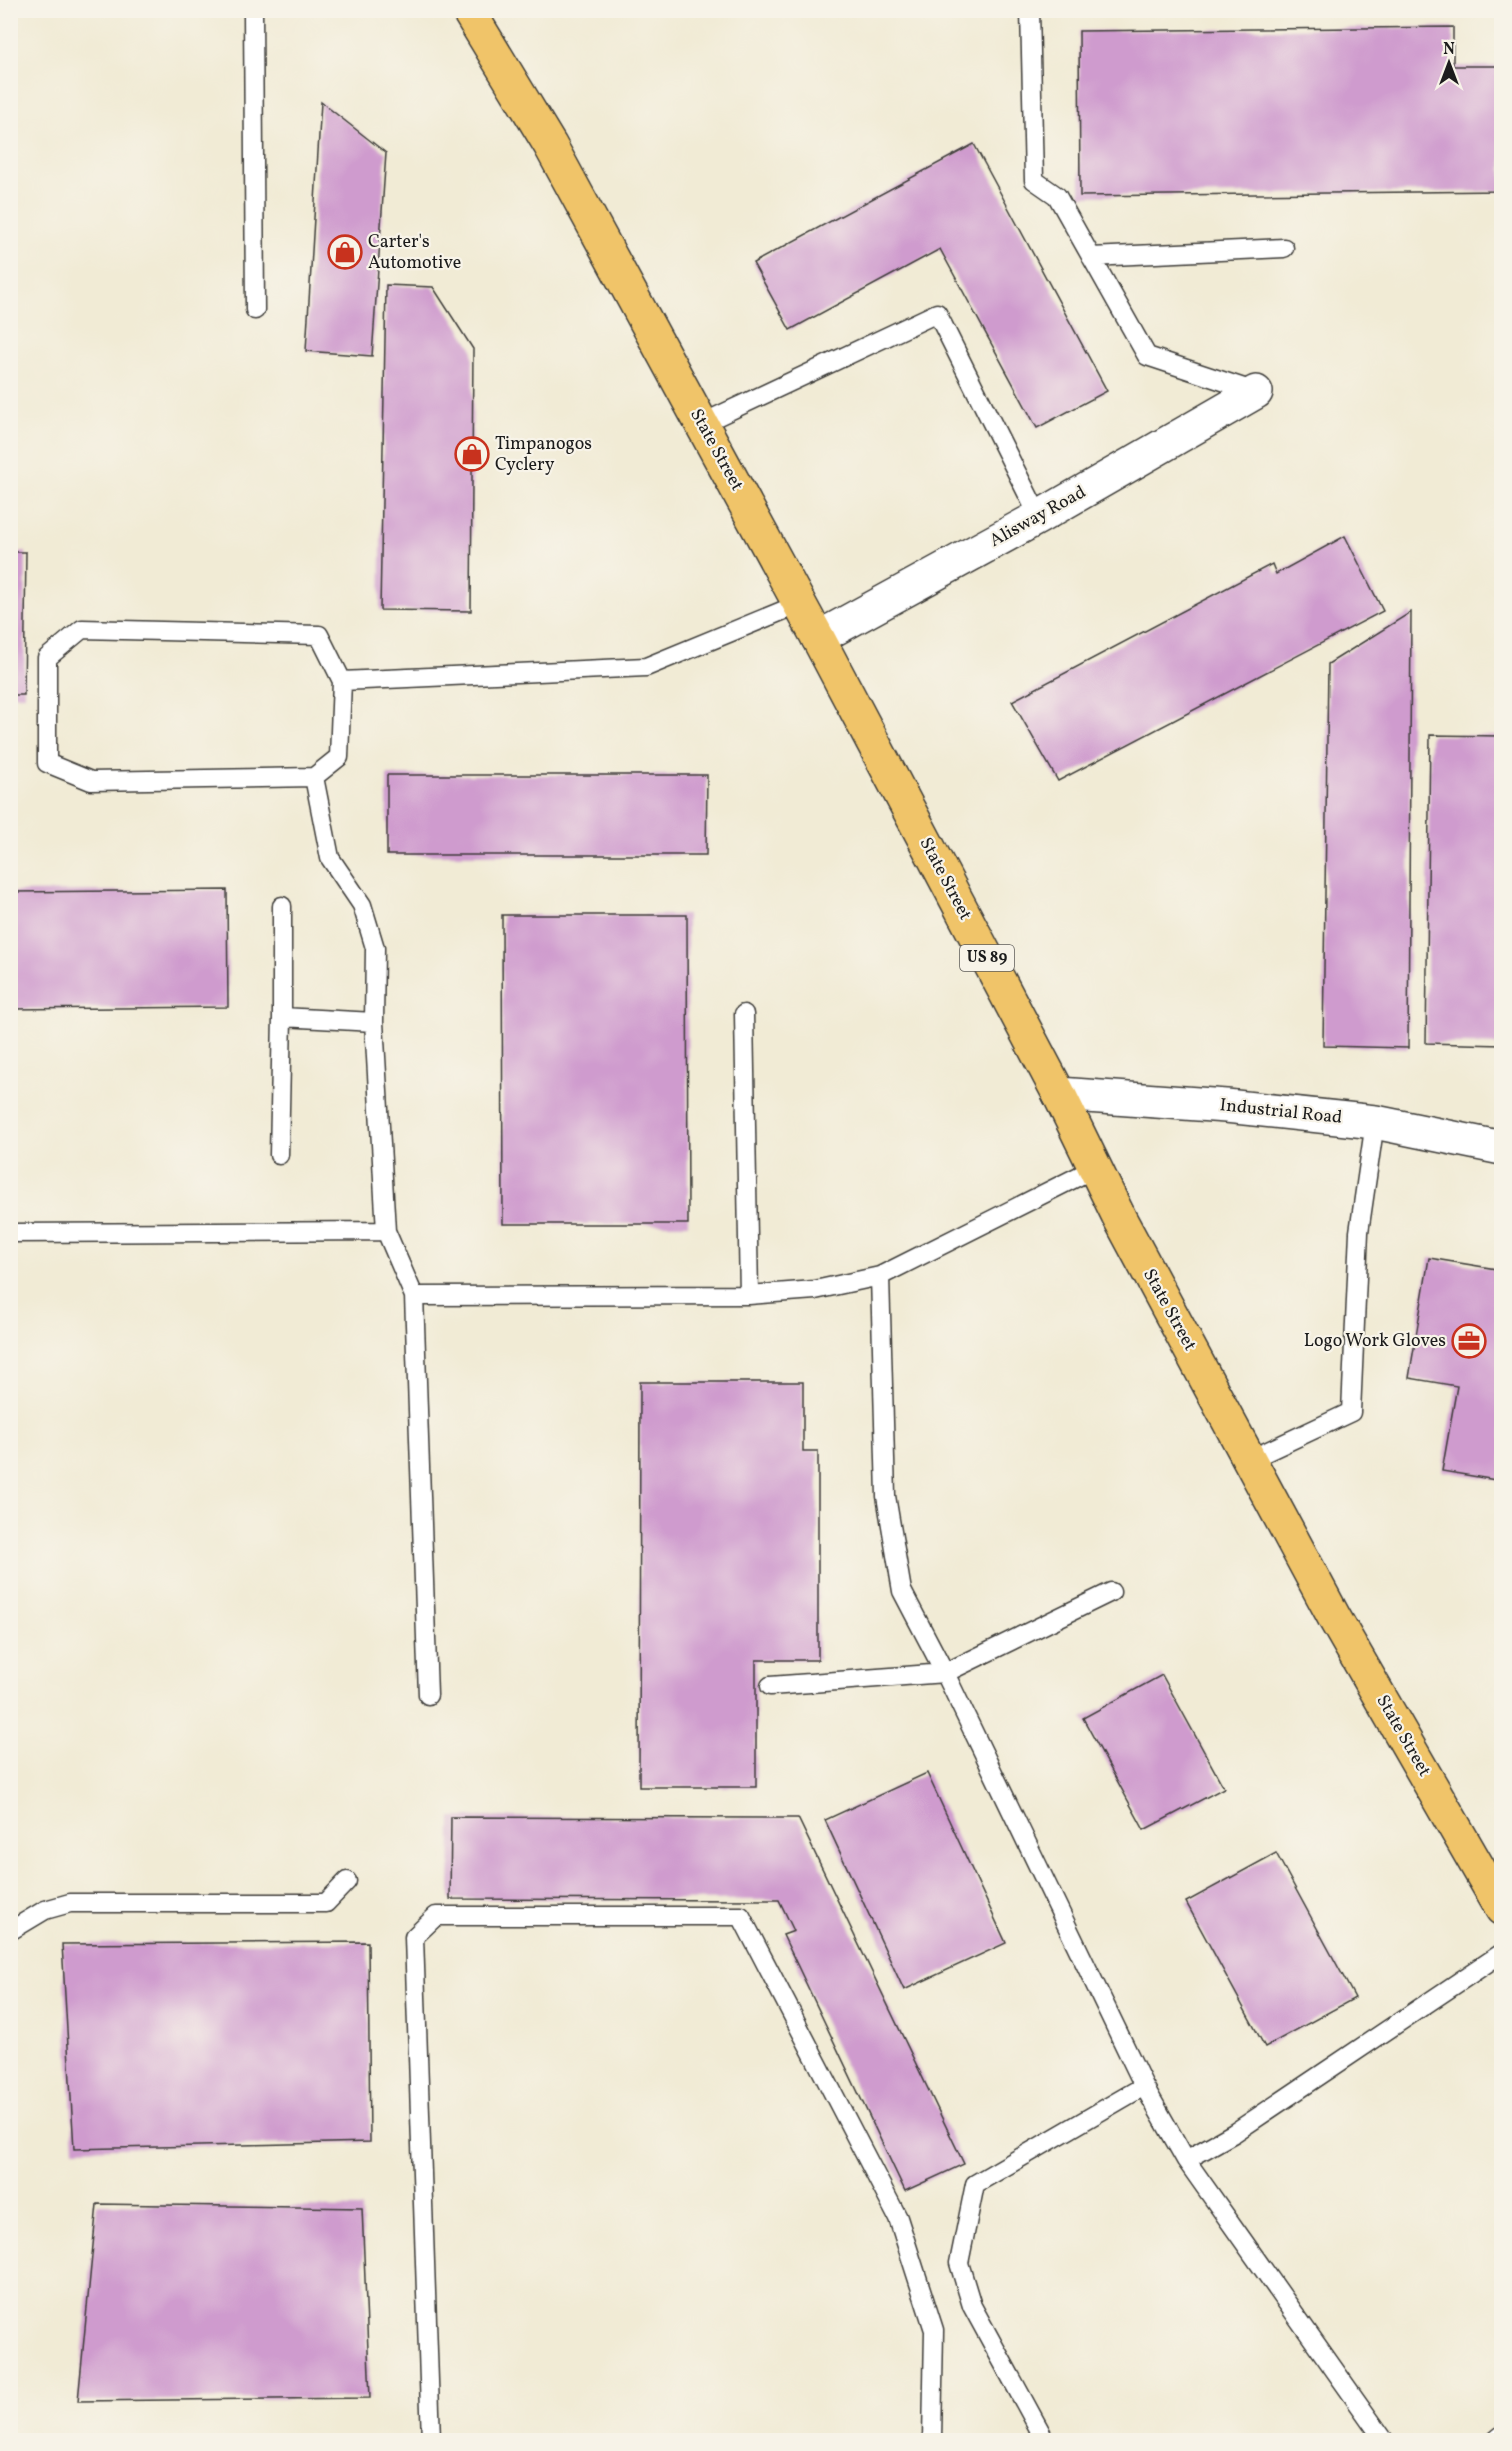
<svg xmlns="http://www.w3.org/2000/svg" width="1512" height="2451" font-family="Vollkorn,serif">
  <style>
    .building { fill: #cf9bce }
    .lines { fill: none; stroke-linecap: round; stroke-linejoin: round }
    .lane-casing { stroke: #3c3b38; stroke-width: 21 }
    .street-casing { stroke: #3c3b38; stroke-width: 36 }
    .primary-casing { stroke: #3c3b38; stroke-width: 36 }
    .lane { stroke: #fff; stroke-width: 18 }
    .street { stroke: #fff; stroke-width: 33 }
    .primary { stroke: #f0c469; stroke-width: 33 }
    .labels { text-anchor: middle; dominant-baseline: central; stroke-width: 4.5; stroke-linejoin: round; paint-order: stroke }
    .shield { fill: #f7f3e8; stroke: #5e5c59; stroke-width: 1.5 }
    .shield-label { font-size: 16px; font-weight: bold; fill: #1c1c1c }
    .poi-label { font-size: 18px; fill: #1c1c1c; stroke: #f7f3e8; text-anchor: start }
    .street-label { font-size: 18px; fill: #1c1c1c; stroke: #f7f3e8 }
  </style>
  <rect width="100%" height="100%" fill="#f7f3e8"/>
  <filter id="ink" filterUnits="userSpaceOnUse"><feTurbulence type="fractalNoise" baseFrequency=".0167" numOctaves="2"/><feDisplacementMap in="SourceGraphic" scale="12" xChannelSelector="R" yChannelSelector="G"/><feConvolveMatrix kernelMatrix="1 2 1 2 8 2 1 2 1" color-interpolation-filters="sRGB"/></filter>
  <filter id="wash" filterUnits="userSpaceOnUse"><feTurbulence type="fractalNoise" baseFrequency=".008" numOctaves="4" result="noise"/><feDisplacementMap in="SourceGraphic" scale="24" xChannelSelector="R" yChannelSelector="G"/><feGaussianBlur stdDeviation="1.35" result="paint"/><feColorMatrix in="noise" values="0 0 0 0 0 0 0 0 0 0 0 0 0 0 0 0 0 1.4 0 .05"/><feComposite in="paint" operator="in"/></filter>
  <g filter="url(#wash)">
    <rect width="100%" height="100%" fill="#f1ebd5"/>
    <g id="blocks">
      <!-- building -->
      <path class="building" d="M1453,27V66H1502V191L1080,196L1079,31Z
        M321,102L386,153L372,356L306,351Z
        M974,144L1107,391L1037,428L940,249L790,330L753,263Z
        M386,285L433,287L473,349L471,611L380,610Z
        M1345,536L1383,611L1058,781L1012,701L1272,564L1276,574Z
        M10,552H26L24,695H10Z
        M1411,612L1408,1048L1323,1046L1328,664Z
        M1430,735L1502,736V1045L1426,1043Z
        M387,775H707L706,855H387Z
        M227,890L228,1007L10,1009V892Z
        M502,915H687L688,1224H503Z
        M1429,1258L1502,1270V1481L1442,1471L1457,1386L1409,1378Z
        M640,1382H803V1451H818V1660H756V1787H639Z
        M1162,1675L1224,1788L1144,1830L1083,1718Z
        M927,1773L1006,1943L904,1990L825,1820Z
        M451,1817L798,1818L964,2164L905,2191L783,1935L794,1931L779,1900L450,1899Z
        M1276,1853L1355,1998L1265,2047L1186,1902Z
        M368,1942L370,2142L74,2149L62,1944Z
        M97,2204L362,2208L370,2398L78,2401Z"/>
    </g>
  </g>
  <g filter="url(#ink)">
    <use href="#blocks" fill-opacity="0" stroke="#3c3b38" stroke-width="1.5"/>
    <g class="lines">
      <defs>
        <path id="lane" d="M253,10L255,310
          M1030,10L1034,180L1057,196L1147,356L1256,392
          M1091,257L1284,248
          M701,424L937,313L1039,517
          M342,681L339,757L314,777L91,781L47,763V658L82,629L319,635L342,681L646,667L799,604
          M314,777L330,858L362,905L375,948L374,1022L386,1231
          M282,906V1017L374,1022
          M744,1014L749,1295
          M279,1155L282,1017
          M10,1233L386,1231L414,1296L749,1295L815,1290L880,1276L1095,1168
          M880,1276L886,1496L902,1591L945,1673L1144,2086L1186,2160L1384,2440
          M414,1296L428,1695
          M1251,1459L1351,1412L1359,1232L1375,1122
          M770,1686L945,1673L1111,1592
          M10,1931L45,1910L70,1903H326L347,1881
          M1186,2160L1234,2133L1502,1953
          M431,2440L414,1937L436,1916H741L898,2218L934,2330L932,2440
          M1045,2440L972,2306L959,2263L975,2184L1144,2086
          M1496,2440L1502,2435"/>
        <path id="street" d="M818,638L1039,517L1256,392
          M1059,1094L1226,1106L1375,1122L1502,1148"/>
        <path id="primary" d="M468,10L550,145L818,638L1059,1094L1120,1219L1335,1619L1502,1909"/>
      </defs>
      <!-- lane casing -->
      <use href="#lane" class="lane-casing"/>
      <!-- street casing -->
      <use href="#street" class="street-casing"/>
      <!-- primary casing -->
      <use href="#primary" class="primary-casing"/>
      <!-- lane -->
      <use href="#lane" class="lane"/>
      <!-- street -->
      <use href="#street" class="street"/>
      <!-- primary -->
      <use href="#primary" class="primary"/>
    </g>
  </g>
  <!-- icons -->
  <defs>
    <symbol id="shop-ring" viewBox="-11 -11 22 22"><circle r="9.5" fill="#f7f3e8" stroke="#c8321e" stroke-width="1.5"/><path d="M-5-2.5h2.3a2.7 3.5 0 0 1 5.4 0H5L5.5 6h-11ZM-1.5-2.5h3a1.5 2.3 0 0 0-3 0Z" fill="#c8321e"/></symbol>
    <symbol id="office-ring" viewBox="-11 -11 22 22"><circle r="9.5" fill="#f7f3e8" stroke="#c8321e" stroke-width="1.5"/><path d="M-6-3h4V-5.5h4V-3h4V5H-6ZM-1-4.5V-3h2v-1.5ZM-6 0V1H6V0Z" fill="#c8321e"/></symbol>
  </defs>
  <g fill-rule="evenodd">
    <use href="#shop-ring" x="326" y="233" width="38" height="38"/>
    <use href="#shop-ring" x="453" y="435" width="38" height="38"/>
    <use href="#office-ring" x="1450" y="1322" width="38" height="38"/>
  </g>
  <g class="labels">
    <!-- shield labels -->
    <rect class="shield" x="960" y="945" width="54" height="26" rx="4.5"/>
    <g class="shield-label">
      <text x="987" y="958">US 89</text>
    </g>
    <!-- poi labels -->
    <g class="poi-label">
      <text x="368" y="242">Carter's<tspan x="368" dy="21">Automotive</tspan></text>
      <text x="495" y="444">Timpanogos<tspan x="495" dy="21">Cyclery</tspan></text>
      <text x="1446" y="1341" text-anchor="end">Logo Work Gloves</text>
    </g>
    <!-- street labels -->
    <g class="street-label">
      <text transform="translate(716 450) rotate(61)">State Street</text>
      <text transform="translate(1038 517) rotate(-29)">Alisway Road</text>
      <text transform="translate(945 879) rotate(62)">State Street</text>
      <text transform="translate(1281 1112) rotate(6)">Industrial Road</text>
      <text transform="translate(1169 1310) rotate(61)">State Street</text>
      <text transform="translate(1403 1736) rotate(60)">State Street</text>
    </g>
  </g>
  <!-- margin -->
  <rect width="1512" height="2451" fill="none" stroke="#f7f3e8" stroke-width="36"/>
  <!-- north arrow -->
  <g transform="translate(1449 63)" stroke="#f7f3e8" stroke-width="4.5" paint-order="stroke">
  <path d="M0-4.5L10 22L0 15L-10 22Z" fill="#1c1c1c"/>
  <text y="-9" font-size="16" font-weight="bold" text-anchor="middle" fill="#1c1c1c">N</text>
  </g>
</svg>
